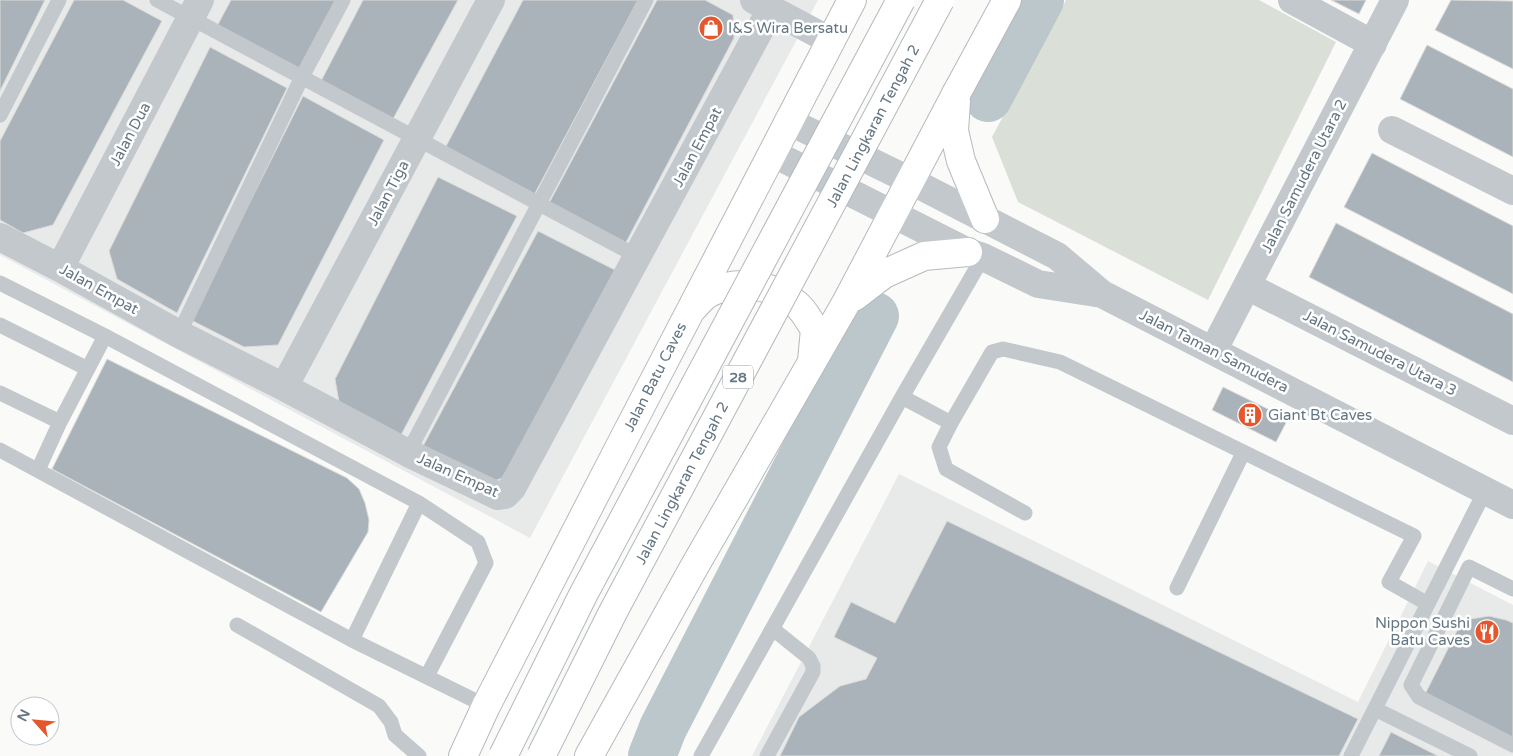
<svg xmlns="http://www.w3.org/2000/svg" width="1513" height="756" font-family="'Varela Round',sans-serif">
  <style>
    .built { fill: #e8e9e9 }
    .green { fill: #dadfd7 }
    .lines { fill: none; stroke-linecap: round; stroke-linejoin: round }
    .river { stroke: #bbc7cb; stroke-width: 48 }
    .building { fill: #aab3b9; stroke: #dcdcda }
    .primary-casing { stroke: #b5babe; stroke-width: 30 }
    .trunk-casing { stroke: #b4b9bd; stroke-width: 30 }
    .service { stroke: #c3c8cc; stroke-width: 15 }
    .minor { stroke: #c3c8cc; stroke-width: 28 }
    .primary { stroke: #fff; stroke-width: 28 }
    .trunk { stroke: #fff; stroke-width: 28 }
    .trunk-bridge-casing { stroke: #b4b9bd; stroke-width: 30; stroke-linecap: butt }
    .trunk-bridge { stroke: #fff; stroke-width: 28 }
    .labels { text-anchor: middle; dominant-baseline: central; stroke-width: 5; stroke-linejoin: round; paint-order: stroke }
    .shield { fill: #fff; stroke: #939fa8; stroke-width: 1 }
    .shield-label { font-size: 14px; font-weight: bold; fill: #657683 }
    .poi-label { font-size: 15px; fill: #657683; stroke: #fff; text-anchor: start }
    .street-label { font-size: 15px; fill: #657683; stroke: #fff }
  </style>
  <rect width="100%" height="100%" fill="#fafaf8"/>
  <!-- built -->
  <path class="built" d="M0,0H818L530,538L0,255Z
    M899,474L1358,702L1428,561L1513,605V756H752Z"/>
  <!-- green -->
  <path class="green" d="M1066,0H1259L1336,42L1208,300L1018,202L992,137Z"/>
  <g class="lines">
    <!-- river -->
    <path class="river" d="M988,98L1040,0
      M652,756L663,728L875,316"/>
  </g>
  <!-- building -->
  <path class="building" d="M0,0H45L0,91Z
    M74,0H123L162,21L53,225L23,233L0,220V141Z
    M231,0H336L299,72L217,26Z
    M363,0H458L393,119L321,81Z
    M523,0H638L533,197L444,150Z
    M657,0H705L733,15L734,38L623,248L547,207Z
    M1331,0H1366L1359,14Z
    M1451,0L1513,1V69L1435,30Z
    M1427,45L1513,89V157L1400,99Z
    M210,47L287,88L177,313L117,279L109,251Z
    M303,96L384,140L278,345L244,347L191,320Z
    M1372,153L1513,226V294L1344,207Z
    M438,177L517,216L400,437L340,408L335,379Z
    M1336,223L1513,314V382L1309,277Z
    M538,231L617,271L508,476L486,484L422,448Z
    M107,359L347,478L359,489L365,503L369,520L368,532L321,612L52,469Z
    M1223,387L1288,419L1276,442L1212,410Z
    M947,521L1358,719L1339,756H780L799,717L840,686L866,679L877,658L834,637L851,602L895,623Z
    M1489,616L1506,620L1513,623V741L1424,696L1458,629L1471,619Z
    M1391,732L1438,756H1379Z"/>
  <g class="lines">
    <defs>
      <path id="primary" d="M956,101L954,131L961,161L985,219
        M854,297L884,274L924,256L968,252
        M692,309C697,304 703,296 709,293C738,279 772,284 796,304C804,310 809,321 815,329L812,361
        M463,756L486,706L618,450L852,0
        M589,756L693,569L846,303L956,94"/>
      <path id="trunk" d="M956,94L1007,0"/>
    </defs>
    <!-- primary casing -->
    <use href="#primary" class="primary-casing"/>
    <!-- trunk casing -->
    <use href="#trunk" class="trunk-casing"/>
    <!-- service -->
    <path class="service" d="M157,0L637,256
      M0,115L59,0
      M0,283L105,336L419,503L478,542L486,563L427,676
      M0,325L88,369
      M179,334L302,77L343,0
      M0,393L60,422
      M902,397L951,423
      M0,450L352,640L486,706
      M408,453L646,0
      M38,470L60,422L105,336
      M1025,513L946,469L939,447L951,423L992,352L1003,349L1060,362L1414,536L1389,582L1428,604
      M1177,588L1243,453
      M1513,589L1469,567L1411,685L1419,697L1513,745
      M237,625L379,706L391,722L395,735L419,756
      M352,640L419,503
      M1375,709L1470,756
      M701,756L902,397L983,257
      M767,756L813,672V666L809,658L773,629
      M1351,756L1485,491"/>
    <!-- minor -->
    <path class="minor" d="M754,0L831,41
      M1292,0L1373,44
      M788,121L911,181L1057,256L1102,294L1513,505
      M1392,130L1513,191
      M772,153L968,252L983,257L1038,284L1102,294
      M0,237L60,268L179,334L284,387L408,453L498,496L505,495L512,488L771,9
      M60,268L200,0
      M1247,286L1513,421
      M1213,351L1395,0
      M284,387L491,0"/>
    <!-- primary -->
    <use href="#primary" class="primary"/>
    <!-- trunk -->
    <use href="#trunk" class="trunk"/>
    <defs>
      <path id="trunk-bridge" d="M503,756L583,595L901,0
        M541,756L613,612L940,0"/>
    </defs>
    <!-- trunk-bridge casing -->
    <use href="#trunk-bridge" class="trunk-bridge-casing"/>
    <!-- trunk-bridge -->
    <use href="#trunk-bridge" class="trunk-bridge"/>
  </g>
  <!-- icons -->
  <defs>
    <symbol id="shop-disc" viewBox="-11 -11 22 22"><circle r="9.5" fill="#e4572e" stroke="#fff"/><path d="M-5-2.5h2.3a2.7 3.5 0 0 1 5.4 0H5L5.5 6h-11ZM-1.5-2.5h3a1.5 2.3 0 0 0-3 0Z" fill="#fff"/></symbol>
    <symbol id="building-disc" viewBox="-11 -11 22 22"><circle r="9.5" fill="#e4572e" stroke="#fff"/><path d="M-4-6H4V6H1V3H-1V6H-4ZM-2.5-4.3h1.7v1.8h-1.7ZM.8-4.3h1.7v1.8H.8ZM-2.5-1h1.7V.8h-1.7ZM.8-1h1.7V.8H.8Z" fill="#fff"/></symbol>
    <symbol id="restaurant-disc" viewBox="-11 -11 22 22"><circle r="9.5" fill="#e4572e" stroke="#fff"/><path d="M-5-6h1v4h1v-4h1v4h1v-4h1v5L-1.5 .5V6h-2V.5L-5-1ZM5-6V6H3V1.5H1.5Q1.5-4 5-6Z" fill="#fff"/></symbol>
  </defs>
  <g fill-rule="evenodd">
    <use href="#shop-disc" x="697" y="14" width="28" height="28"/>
    <use href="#building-disc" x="1236" y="401" width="28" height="28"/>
    <use href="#restaurant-disc" x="1473" y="618" width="28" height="28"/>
  </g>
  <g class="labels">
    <!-- shield labels -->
    <rect class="shield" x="723" y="365.5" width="30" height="23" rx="4"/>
    <g class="shield-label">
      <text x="738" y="377">28</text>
    </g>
    <!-- poi labels -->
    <g class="poi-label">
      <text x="728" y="28">I&amp;S Wira Bersatu</text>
      <text x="1268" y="415">Giant Bt Caves</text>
      <text x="1470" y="623" text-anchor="end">Nippon Sushi<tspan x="1470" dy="17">Batu Caves</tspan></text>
    </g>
    <!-- street labels -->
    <g class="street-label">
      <text transform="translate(873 126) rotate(-62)">Jalan Lingkaran Tengah 2</text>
      <text transform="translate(130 134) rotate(-62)">Jalan Dua</text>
      <text transform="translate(697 147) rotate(-62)">Jalan Empat</text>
      <text transform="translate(1304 176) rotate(-63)">Jalan Samudera Utara 2</text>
      <text transform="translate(388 193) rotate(-62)">Jalan Tiga</text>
      <text transform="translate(99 289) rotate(29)">Jalan Empat</text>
      <text transform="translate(1214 351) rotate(27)">Jalan Taman Samudera</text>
      <text transform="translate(1380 353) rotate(27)">Jalan Samudera Utara 3</text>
      <text transform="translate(655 377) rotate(-63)">Jalan Batu Caves</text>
      <text transform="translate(458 475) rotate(24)">Jalan Empat</text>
      <text transform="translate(682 483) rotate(-62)">Jalan Lingkaran Tengah 2</text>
    </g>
  </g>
  <!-- north arrow -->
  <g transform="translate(35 721) rotate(297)"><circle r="24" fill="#ffffff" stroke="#c1c8cd"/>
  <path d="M0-4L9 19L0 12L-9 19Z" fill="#e4572e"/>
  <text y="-8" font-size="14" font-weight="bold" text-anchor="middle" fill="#657683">N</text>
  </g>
</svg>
